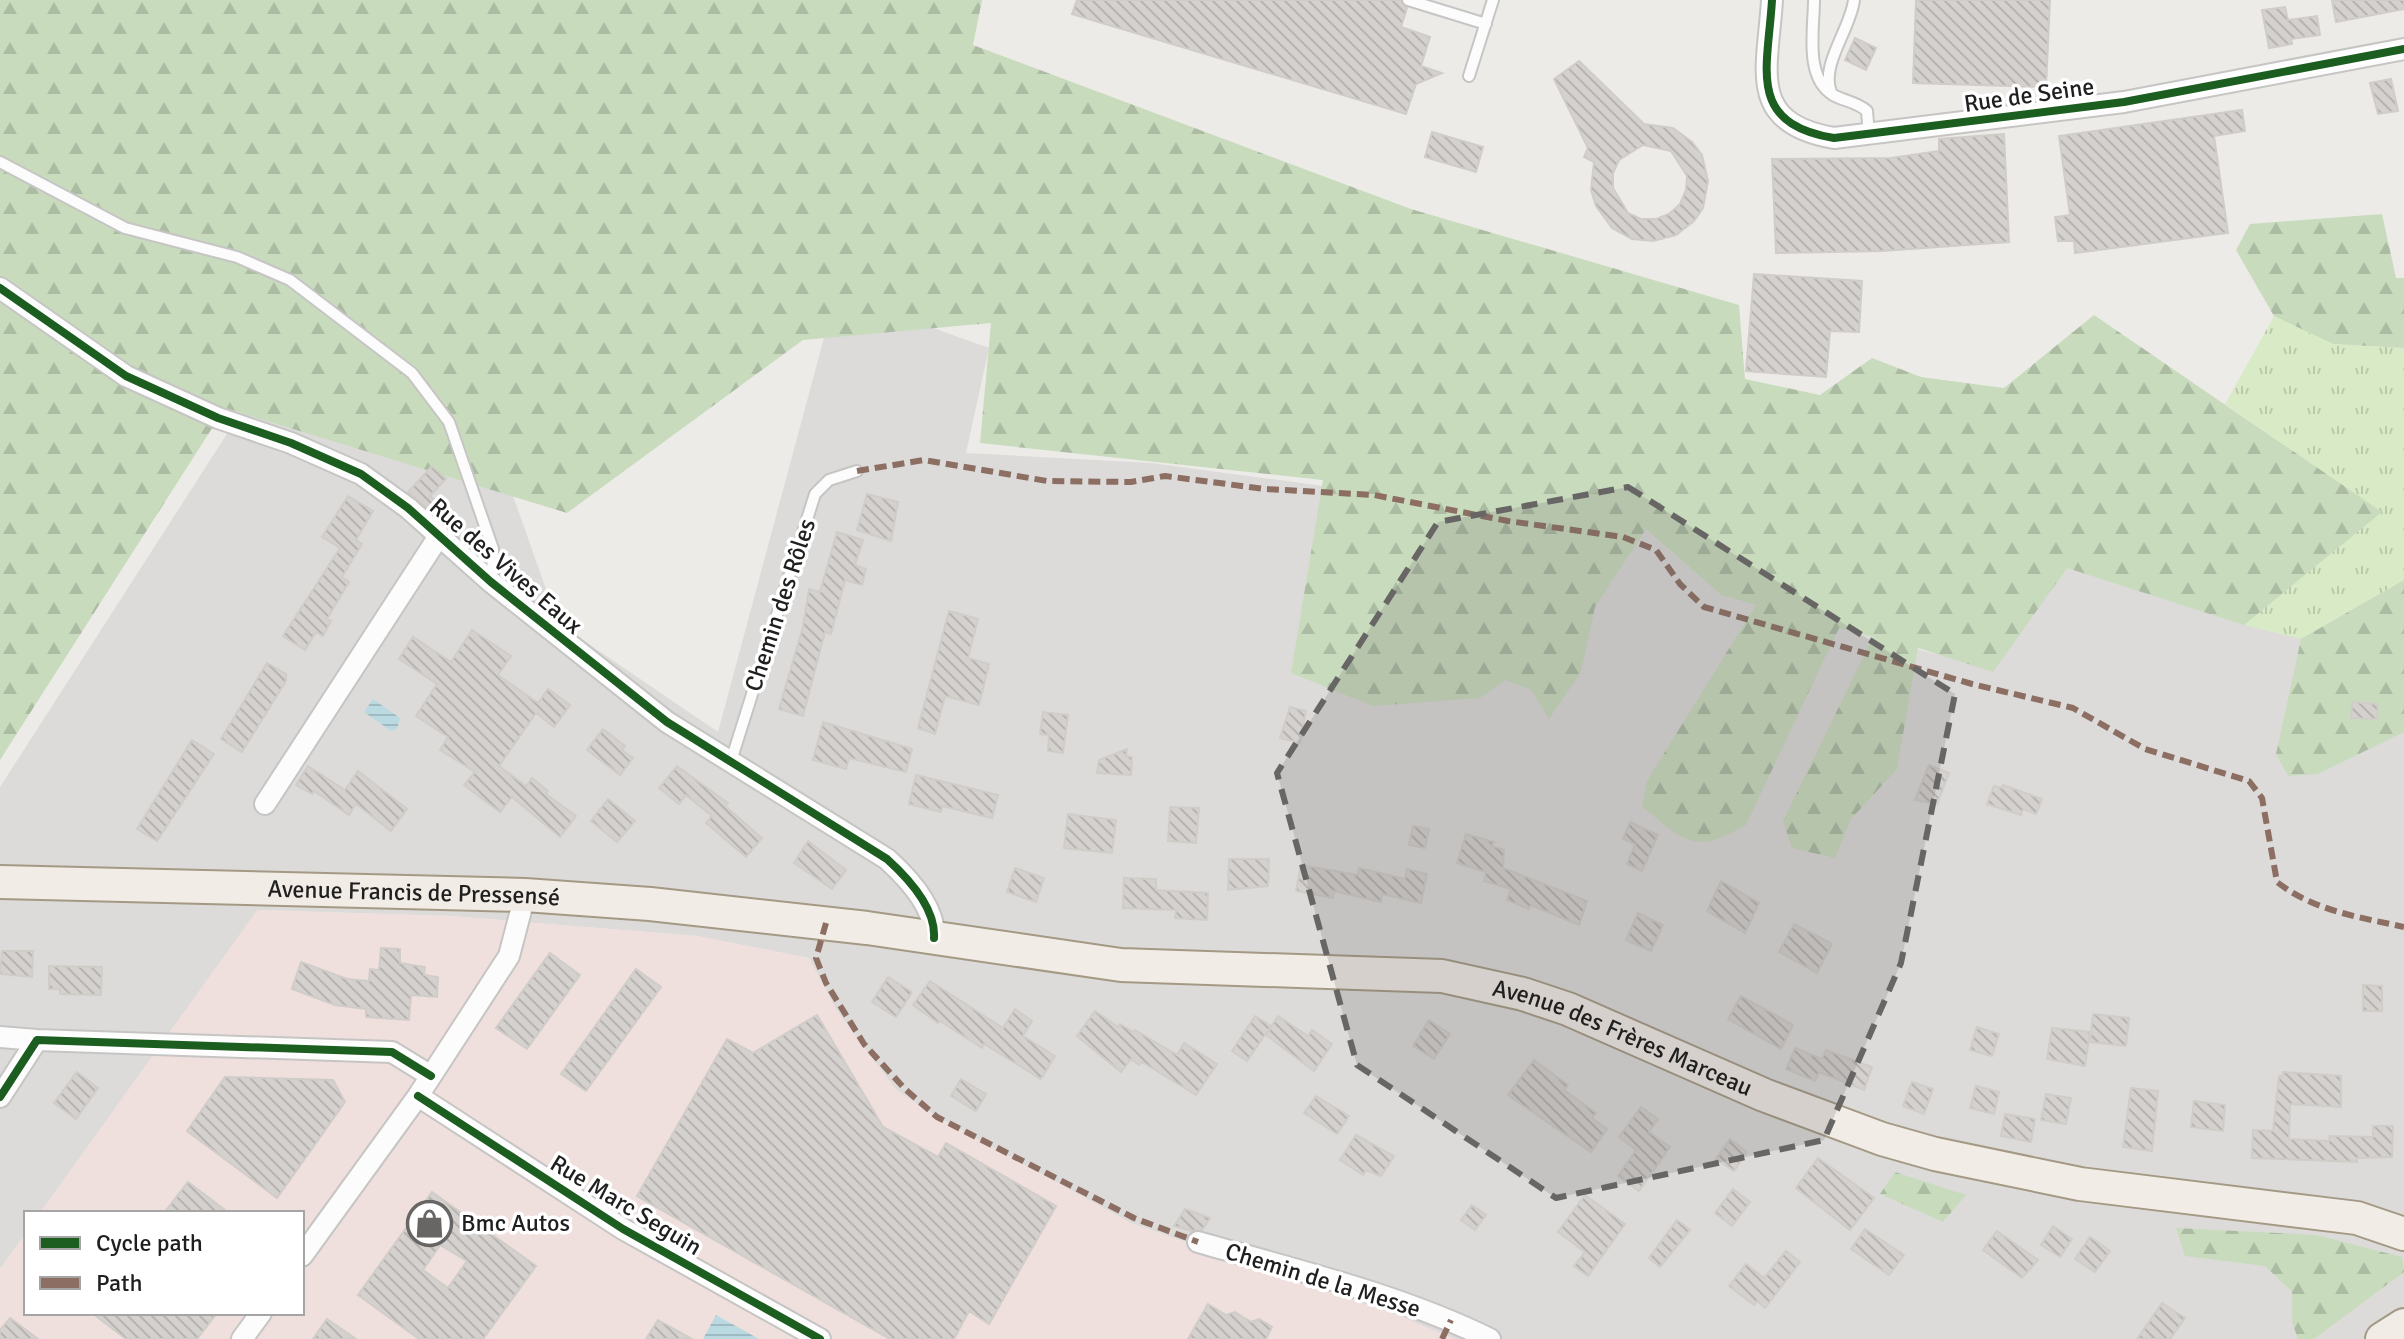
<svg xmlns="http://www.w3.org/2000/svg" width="2404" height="1339" font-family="Signika,sans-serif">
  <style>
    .residential { fill: #dcdbd9 }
    .commercial { fill: #efdfdd }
    .grass { fill: url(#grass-tufts) }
    .forest { fill: url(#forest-firs) }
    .water { fill: url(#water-rules) }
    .building { fill: url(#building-back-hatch); stroke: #d0cdc9; stroke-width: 2; fill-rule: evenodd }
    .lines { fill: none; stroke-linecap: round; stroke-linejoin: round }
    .service-casing { stroke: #c6c5c4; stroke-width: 14 }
    .minor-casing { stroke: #c6c5c4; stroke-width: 24 }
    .primary-casing { stroke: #a49984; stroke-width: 36 }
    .service { stroke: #fcfcfc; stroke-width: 10 }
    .minor { stroke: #fcfcfc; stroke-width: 20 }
    .primary { stroke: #f1ece5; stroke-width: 32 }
    .quiet { stroke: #8d6e63; stroke-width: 6; stroke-dasharray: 12 6; stroke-linecap: butt }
    .cycleway-casing { stroke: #fff; stroke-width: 13 }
    .cycleway { stroke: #1b5e20; stroke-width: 8 }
    .marked { fill: #676665; fill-opacity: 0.2; stroke: #676665; stroke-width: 6; stroke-dasharray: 16 10; stroke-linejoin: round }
    .labels { text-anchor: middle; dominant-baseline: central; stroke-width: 7; stroke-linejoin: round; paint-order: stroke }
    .street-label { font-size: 24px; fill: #1f1f1f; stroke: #fff }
    .poi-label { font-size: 24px; fill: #1f1f1f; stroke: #fff; text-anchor: start }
  </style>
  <defs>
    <pattern id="grass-tufts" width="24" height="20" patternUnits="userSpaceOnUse" patternTransform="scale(2)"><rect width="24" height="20" fill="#d9ebc6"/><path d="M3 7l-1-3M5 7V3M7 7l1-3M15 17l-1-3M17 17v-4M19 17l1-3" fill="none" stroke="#bac9aa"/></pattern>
    <pattern id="forest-firs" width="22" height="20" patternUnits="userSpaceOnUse" patternTransform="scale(2)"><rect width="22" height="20" fill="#c8dcbd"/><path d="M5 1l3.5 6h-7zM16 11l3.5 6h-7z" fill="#abbca2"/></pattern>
    <pattern id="water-rules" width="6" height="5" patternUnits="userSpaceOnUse" patternTransform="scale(2)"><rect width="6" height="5" fill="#bbd9e1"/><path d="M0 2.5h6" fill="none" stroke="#a0bac1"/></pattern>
    <pattern id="building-back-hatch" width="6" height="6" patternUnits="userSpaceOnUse" patternTransform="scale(2)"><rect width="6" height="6" fill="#d4d1cf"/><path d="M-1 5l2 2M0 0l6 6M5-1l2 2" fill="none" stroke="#b6b3b1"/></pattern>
  </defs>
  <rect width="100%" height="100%" fill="#edebe8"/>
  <!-- residential -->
  <path class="residential" d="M324,283L479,400L558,623L718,732L836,293L989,348L966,453L1151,463L1646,529L1721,595L1935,654L1980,464L2404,531V1339H1454L1402,1317L1131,1223L937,1117L896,1090L837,1011L809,958L697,936L451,916L258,910L40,1213H26V1233L0,1269V787Z"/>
  <!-- commercial -->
  <path class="commercial" d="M257,910L451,916L697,936L809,958L837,1011L896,1090L937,1117L1131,1223L1402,1317L1454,1339H0V1269L26,1233V1313H302V1213H40Z"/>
  <!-- grass -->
  <path class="grass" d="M2274,316L2333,344L2404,348V580L2301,639L2244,625L2381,512L2225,404Z"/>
  <!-- forest -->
  <path class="forest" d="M0,0H982L973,45L1411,209L1739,305L1745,379L1820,395L1872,358L1921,377L2004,388L2094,315L2382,512L2244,625L2067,568L1993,672L1918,648L1897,769L1851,819L1835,858L1792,848L1783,821L1873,637L1839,628L1746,825C1693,856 1686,841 1642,807L1647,781L1756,605L1721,595L1646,529L1595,607L1581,672L1549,719L1531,690L1505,680L1480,698L1373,706L1291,673L1323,480L980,443L991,323L803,340L567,513L225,408L0,760Z
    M2382,214L2396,278H2404V348L2333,344L2274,316L2236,250L2250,224Z
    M2404,580V732L2318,774L2288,776L2276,754L2301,639Z
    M1895,1172L1966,1195L1943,1222L1880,1194Z
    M2176,1228L2316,1235L2402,1257L2404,1272L2314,1339H2298L2292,1322V1292L2265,1266L2185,1256Z"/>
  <!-- water -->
  <path class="water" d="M373,699L400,718L397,729L391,731L364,712Z
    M716,1315L759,1339H703Z"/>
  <!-- building -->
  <path class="building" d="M1077,0H1400L1407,8L1401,27L1430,37L1421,66L1442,73L1416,84L1406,114L1072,14Z
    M1916,0H2050L2046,87L1913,83Z
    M2332,0H2404V9L2336,22Z
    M2285,7L2288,20L2317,16L2320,35L2291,39L2292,44L2269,48L2262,10Z
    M1855,38L1876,48L1866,70L1845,60Z
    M1579,61L1644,124L1673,128L1692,142L1702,155L1708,181L1703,208L1694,221L1676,235L1653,241L1632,239L1612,228L1596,206L1591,190L1594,162L1584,157L1588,148L1554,79ZM1643,145L1671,151L1687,176L1686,190L1680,204L1669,214L1656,219H1641L1628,213L1613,188V173L1619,160Z
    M2391,79L2398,111L2378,114L2370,83Z
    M2242,110L2245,131L2214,136L2228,233L2075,253L2074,241H2058L2055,217L2070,215L2059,136Z
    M1432,132L1483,147L1476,172L1425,157Z
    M2004,134L2009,242L1882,251L1776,253L1772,159L1891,158L1939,151V139Z
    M1754,274L1862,281L1859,332L1830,331L1826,377L1746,371Z
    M432,466L446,479L430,496L451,514L444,523L408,492Z
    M867,494L898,502L891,541L857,530Z
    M348,496L373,511L356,540L362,544L342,577L349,582L327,619L331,621L323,636L316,632L305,650L283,636L340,548L322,537Z
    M837,532L863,540L855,565L866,569L862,585L845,580L831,634L825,632L822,643L803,716L779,709L803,627L809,589L820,592Z
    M949,611L978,619L968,658L989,664L979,705L945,696L935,734L918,728Z
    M472,630L511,656L498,675L538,703L548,689L570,705L554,727L536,713L499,766L526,786L532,778L548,791L546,794L576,816L560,837L512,797L500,812L464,785L475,772L440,750L448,737L416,716L437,684L399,659L413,637L451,662Z
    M267,663L286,674V681L242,752L221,739Z
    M2352,702L2378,704L2377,719L2351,718Z
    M1290,707L1306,711L1300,743L1280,738Z
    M1043,712L1068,715L1063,753L1048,751L1049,735L1040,734Z
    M823,722L912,749L906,772L849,758L846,769L813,760Z
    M603,729L625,746L622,750L633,758L620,775L587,750Z
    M192,740L214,754L157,841L137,829Z
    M1127,749L1126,756L1132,757L1131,775L1097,773L1099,760Z
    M1929,765L1949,773L1937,804L1915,800Z
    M308,766L345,790L358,771L407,809L391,831L356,804L349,815L314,791L312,794L296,785Z
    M677,766L728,803L725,806L762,838L746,857L706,823L712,816L686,795L679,804L659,788Z
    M916,775L998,795L992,818L942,806L941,812L909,804Z
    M2003,785L2042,799L2036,814L2023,809L2021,815L1987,804L1994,786L2002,788Z
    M608,799L635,821L617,842L591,821Z
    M1170,807L1199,808L1196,843L1168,841Z
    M1068,814L1116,820L1112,853L1064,848Z
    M1630,822L1658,835L1642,871L1627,864L1635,844L1623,839Z
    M1413,826L1429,829L1425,848L1409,845Z
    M1466,834L1494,842L1492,846L1504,850L1503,868L1587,901L1579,925L1531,905L1529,909L1507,900L1511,889L1484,881L1486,872L1457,863Z
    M808,841L846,870L832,889L794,863Z
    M1229,859H1269L1268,886L1228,890Z
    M1301,865L1358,875L1359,868L1405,879L1407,869L1427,874L1421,903L1382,894L1381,902L1334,891L1333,898L1296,891Z
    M1015,868L1044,878L1036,902L1007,892Z
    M1124,878L1156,879V890L1208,893L1207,920L1175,918L1176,910L1123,908Z
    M1721,881L1759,903L1745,933L1707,911Z
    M1638,913L1663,925L1651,951L1626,940Z
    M1794,924L1832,944L1817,973L1779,952Z
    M381,948L400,949V963L425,967L424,975L438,977L437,997L411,995L409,1020L366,1017V1009L335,1005L292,989L301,962L347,979L369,981L370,969L379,970Z
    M2,951H33L32,977L0,974Z
    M550,953L580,975L527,1049L496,1028Z
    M49,966L102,967L101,995L60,994V989H49Z
    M636,969L661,987L586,1091L561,1074Z
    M888,977L912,992L896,1017L872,1002Z
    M930,981L1003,1028L1015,1009L1032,1021L1023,1036L1055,1056L1041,1079L984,1044L982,1048L940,1021L938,1023L913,1005Z
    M2363,985L2382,986V1011H2363Z
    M1741,996L1793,1025L1781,1049L1728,1019Z
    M1095,1011L1118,1027L1120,1024L1133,1032L1135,1030L1177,1055L1184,1043L1217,1064L1196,1095L1142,1062L1139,1065L1131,1059L1121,1072L1077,1036Z
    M2093,1014L2129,1018L2126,1046L2090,1042Z
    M817,1015L883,1127L938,1157L946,1143L1056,1206L989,1324L969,1311L954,1339H890L637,1196L727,1039L753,1053Z
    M1255,1016L1271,1026L1247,1061L1232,1051Z
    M1278,1016L1308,1036L1312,1030L1332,1044L1314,1071L1266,1035Z
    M1429,1020L1450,1034L1434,1059L1413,1046Z
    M1977,1027L1999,1034L1992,1056L1970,1050Z
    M2052,1028L2090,1032L2085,1066L2047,1059Z
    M1795,1048L1822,1059L1826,1050L1872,1067L1864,1090L1819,1072L1815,1081L1786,1069Z
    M1534,1060L1568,1085L1564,1090L1596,1113L1592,1118L1607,1129L1591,1152L1508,1095Z
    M77,1072L98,1088L76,1119L54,1103Z
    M2283,1072L2341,1076V1107L2290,1104L2289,1139L2329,1141L2330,1136L2373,1137V1126H2393L2392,1157L2357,1158V1162L2252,1158L2253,1130L2273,1131L2279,1076H2283Z
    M225,1077L333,1080L345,1102L277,1198L187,1131Z
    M961,1079L986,1094L976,1111L951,1096Z
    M1912,1082L1933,1089L1924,1114L1903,1106Z
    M1976,1086L1999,1092L1994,1114L1970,1108Z
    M2131,1088L2158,1091L2152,1151L2123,1147Z
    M2046,1094L2071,1098L2066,1124L2041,1120Z
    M1316,1096L1349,1116L1337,1134L1304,1113Z
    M2194,1101L2225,1105L2223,1131L2191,1127Z
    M1641,1107L1658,1119L1649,1132L1670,1147L1639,1191L1618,1176L1636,1150L1619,1137Z
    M2005,1114L2035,1119L2031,1142L2001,1136Z
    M1356,1135L1394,1156L1381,1176L1366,1170L1363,1175L1340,1160Z
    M1730,1139L1747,1152L1734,1171L1716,1159Z
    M1818,1158L1874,1198L1850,1230L1796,1188Z
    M188,1182L229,1213H164Z
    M1733,1189L1750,1202L1732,1226L1715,1213Z
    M432,1192L536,1266L483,1339H419L358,1295ZM440,1245L467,1261L448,1288L423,1270Z
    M1585,1195L1625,1224L1588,1276L1574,1266L1585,1252L1558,1232Z
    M1472,1205L1486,1215L1475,1230L1461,1220Z
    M1185,1209L1210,1218L1202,1230L1192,1231L1174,1226Z
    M1677,1220L1690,1230L1660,1267L1649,1258Z
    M2053,1226L2072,1239L2060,1257L2041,1245Z
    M1865,1229L1904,1255L1889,1275L1851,1249Z
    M1997,1231L2038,1260L2022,1278L1983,1250Z
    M2090,1237L2110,1251L2095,1272L2075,1259Z
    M1786,1251L1800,1262L1765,1308L1757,1301L1754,1305L1729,1286L1746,1264L1764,1278Z
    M2162,1303L2185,1318L2170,1339H2137Z
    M1208,1304L1226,1315L1235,1312L1251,1322L1259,1319L1272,1327L1266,1339H1188Z
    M92,1313H217L197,1339H126Z
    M10,1318L38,1339H0V1330Z
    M327,1319L356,1339H313Z
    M658,1320L692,1339H646Z"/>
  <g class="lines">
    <defs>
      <path id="service" d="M1408,0L1486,24
        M1814,0C1814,29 1804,77 1833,95C1844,101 1857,102 1867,111L1869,135
        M1469,76L1493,0
        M1831,92C1820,65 1851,28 1854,0
        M0,162L125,228L237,257L290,280L412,373L449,422L493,549L492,580
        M731,761L815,494L829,480L857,471"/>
      <path id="minor" d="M1772,0C1768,69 1746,123 1834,138L2124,102L2404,49
        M0,288L126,376L218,418L291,443L361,474L408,508L491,582L667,722L887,859C908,878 936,908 934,938
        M265,804L439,536
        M0,1037L37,1040
        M418,1096L623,1229L820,1339
        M0,1097L37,1040L392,1052L431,1076
        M1198,1242C1296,1270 1398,1294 1490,1339
        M302,1256L418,1096L509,956L525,895
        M242,1339L261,1313"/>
      <g id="primary">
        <path id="s1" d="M0,882L525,895L650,904L867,928L1121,965L1442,976L1523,994L1568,1009L1764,1095L1882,1139L1935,1154L2080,1184L2357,1218L2404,1234"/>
        <path d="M2382,1339L2404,1325"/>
      </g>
    </defs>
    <!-- service casing -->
    <use href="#service" class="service-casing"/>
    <!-- minor casing -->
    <use href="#minor" class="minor-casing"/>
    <!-- primary casing -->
    <use href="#primary" class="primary-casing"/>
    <!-- service -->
    <use href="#service" class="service"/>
    <!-- minor -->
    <use href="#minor" class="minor"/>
    <!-- primary -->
    <use href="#primary" class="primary"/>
    <!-- quiet -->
    <path class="quiet" d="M857,471L924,460L1047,481L1131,482L1165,476L1265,489L1374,495L1508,521L1623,537L1656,550L1680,584L1704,607L1972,684L2073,708L2145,749L2249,781L2262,798L2277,882C2314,911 2359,917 2404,927
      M826,923L816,958L826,983L864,1044L905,1089L937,1117L1134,1218L1198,1242
      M1442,1339L1451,1320"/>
    <defs>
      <path id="cycleway" d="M1772,0C1768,69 1746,123 1834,138L2124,102L2404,49
        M0,288L126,376L218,418L291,443L361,474L408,508L491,582L667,722L887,859C908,878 936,908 934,938
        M418,1096L623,1229L820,1339
        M0,1097L37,1040L392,1052L431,1076"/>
    </defs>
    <!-- cycleway casing -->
    <use href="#cycleway" class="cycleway-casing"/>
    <!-- cycleway -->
    <use href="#cycleway" class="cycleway"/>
  </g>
  <!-- marked area -->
  <path class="marked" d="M1628,487L1955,694L1901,963L1824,1140L1556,1198L1357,1065L1277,773L1438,522Z"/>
  <!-- icons -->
  <defs>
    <symbol id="shop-ring" viewBox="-11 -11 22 22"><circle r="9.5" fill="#fff" stroke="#676665" stroke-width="1.5"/><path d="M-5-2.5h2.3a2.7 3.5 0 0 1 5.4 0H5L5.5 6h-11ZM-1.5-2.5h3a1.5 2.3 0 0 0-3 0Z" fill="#676665"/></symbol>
  </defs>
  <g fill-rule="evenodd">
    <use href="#shop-ring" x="404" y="1198" width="51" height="51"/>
  </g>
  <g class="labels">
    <!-- street labels -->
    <g class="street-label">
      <text transform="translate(2029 95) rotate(-8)">Rue de Seine</text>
      <text transform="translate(506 566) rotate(41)">Rue des Vives Eaux</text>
      <text transform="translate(780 605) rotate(-72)">Chemin des Rôles</text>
      <text stroke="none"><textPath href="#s1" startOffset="414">Avenue Francis de Pressensé</textPath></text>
      <text stroke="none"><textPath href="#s1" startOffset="1638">Avenue des Frères Marceau</textPath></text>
      <text transform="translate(626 1205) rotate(31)">Rue Marc Seguin</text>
      <text transform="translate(1323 1280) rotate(17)">Chemin de la Messe</text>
    </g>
    <!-- poi labels -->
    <g class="poi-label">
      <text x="461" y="1223">Bmc Autos</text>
    </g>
  </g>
  <!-- legend -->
  <rect x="24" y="1211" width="280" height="104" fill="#ffffff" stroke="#a5a5a5" stroke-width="2"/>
  <rect x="40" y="1237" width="40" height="12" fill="#1b5e20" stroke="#a5a5a5" stroke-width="2"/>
  <text x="96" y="1251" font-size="24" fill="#1f1f1f">Cycle path</text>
  <rect x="40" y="1277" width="40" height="12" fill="#8d6e63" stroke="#a5a5a5" stroke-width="2"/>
  <text x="96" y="1291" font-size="24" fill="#1f1f1f">Path</text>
</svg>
